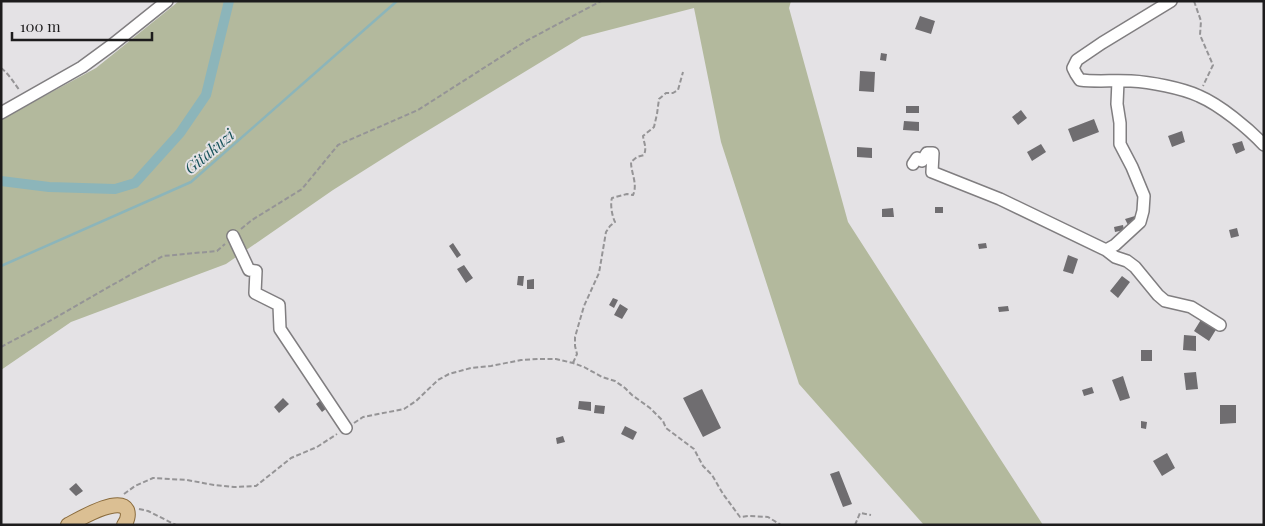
<svg xmlns="http://www.w3.org/2000/svg" width="1265" height="526" font-family="'Playfair Display',serif">
  <style>
    .green { fill: #b3b99d }
    .lines { fill: none; stroke-linecap: round; stroke-linejoin: round }
    .stream { stroke: #8cb5ba; stroke-width: 2.5 }
    .canal { stroke: #8cb5ba; stroke-width: 10 }
    .building { fill: #6f6d70 }
    .minor-casing { stroke: #807e80; stroke-width: 14 }
    .major-casing { stroke: #896a3b; stroke-width: 16 }
    .path { stroke: #959496; stroke-width: 2; stroke-dasharray: 5 2.5; stroke-linecap: butt }
    .minor { stroke: #fff; stroke-width: 11 }
    .major { stroke: #dbbf93; stroke-width: 14 }
    .labels { text-anchor: middle; dominant-baseline: central; stroke-width: 4; stroke-linejoin: round; paint-order: stroke }
    .water-label { font-size: 16px; font-style: italic; fill: #19545b; stroke: #e4e2e5 }
  </style>
  <rect width="100%" height="100%" fill="#e4e2e5"/>
  <!-- green -->
  <path class="green" d="M179,1H791L789,8L848,222L999,457L1043,525H924L799,384L721,142L694,8L582,37L409,142L333,190L226,264L71,322L1,370V116L24,107L96,68Z"/>
  <g class="lines">
    <!-- stream -->
    <path class="stream" d="M1,266L191,182L397,1"/>
    <!-- canal -->
    <path class="canal" d="M1,181L49,187L115,189L135,183L180,133L206,95L229,1"/>
  </g>
  <!-- building -->
  <path class="building" d="M920,16L935,21L931,34L915,29Z
    M881,53L887,54L886,61L880,60Z
    M860,71L875,72L874,92L859,91Z
    M906,106H919V113H906Z
    M1021,110L1027,118L1018,125L1012,117Z
    M1094,119L1099,132L1073,142L1068,129Z
    M904,121L919,122V131L903,130Z
    M1182,131L1185,142L1172,147L1168,136Z
    M1242,141L1245,150L1236,154L1232,144Z
    M1041,144L1046,152L1032,161L1027,152Z
    M857,147L872,148V158L857,157Z
    M935,207H943V213H935Z
    M893,208L894,217H882V209Z
    M1135,216L1138,223L1129,227L1125,219Z
    M1123,225L1124,230L1115,232L1114,227Z
    M1237,228L1239,236L1231,238L1229,230Z
    M453,243L461,255L457,258L449,246Z
    M986,243L987,248L979,249L978,244Z
    M1068,255L1078,259L1073,274L1063,271Z
    M464,265L473,278L466,283L457,269Z
    M518,276H524L523,286L517,285Z
    M1122,276L1130,282L1118,298L1110,291Z
    M534,279V289H527V280Z
    M613,298L618,300L614,308L609,305Z
    M620,304L628,309L622,319L614,315Z
    M1008,306L1009,311L999,312L998,307Z
    M1202,318L1217,328L1209,341L1194,331Z
    M1184,335L1196,336V351L1183,350Z
    M1141,350H1152V361H1141Z
    M1196,372L1198,389L1186,390L1184,373Z
    M1123,376L1130,398L1120,401L1112,380Z
    M1092,387L1094,393L1084,396L1082,390Z
    M702,389L721,428L703,437L683,398Z
    M283,398L289,404L279,413L274,407Z
    M321,400L327,408L322,412L316,404Z
    M579,401L591,402V411L578,409Z
    M595,405L605,406L604,414L594,413Z
    M1220,405H1236V423L1220,424Z
    M1141,421L1147,422L1146,429L1141,428Z
    M625,426L637,432L633,440L621,434Z
    M563,436L565,442L557,444L556,438Z
    M1167,453L1175,468L1162,476L1153,461Z
    M839,471L852,504L843,507L830,474Z
    M76,483L83,491L76,496L69,489Z"/>
  <g class="lines">
    <defs>
      <path id="minor" d="M1171,1L1102,43L1077,60L1073,68L1076,74L1080,80C1097,82 1114,80 1131,81C1150,82 1182,88 1199,96C1220,105 1248,128 1264,145
        M1118,81L1117,104L1120,123V144L1132,167L1144,196L1143,211L1140,222L1115,245L1106,250L1115,257L1127,261L1135,267L1158,295L1165,301L1191,307L1220,325
        M1,113L82,67L112,45L167,1
        M913,164L917,158L922,161L927,153H933L932,172L1000,199L1106,250
        M233,236L249,270L256,271L255,293L279,305L280,329L346,428"/>
      <path id="major" d="M68,525C78,520 119,495 127,510C129,515 127,521 124,525"/>
    </defs>
    <!-- minor casing -->
    <use href="#minor" class="minor-casing"/>
    <!-- major casing -->
    <use href="#major" class="major-casing"/>
    <!-- path -->
    <path class="path" d="M1194,1L1201,21L1200,35L1213,65L1203,86
      M1,68C9,74 14,83 20,91
      M241,229L252,220L302,189L338,145L418,110L526,41L601,1
      M1,347L46,323L163,256L217,251L225,244
      M573,363L577,354L575,346V337L584,306L599,273L606,232L610,226L615,222C612,216 610,204 612,198L627,194L633,195C638,184 631,173 631,162L637,157L644,155C647,147 644,144 643,136L654,127L657,114L659,99L666,93H673L678,90L683,72
      M354,423L363,417L404,409L416,401L438,380L449,374L471,368L491,366L521,360L539,359H556L573,363L584,367L602,377L615,381L625,388L632,395L650,408L663,421L666,428L694,449L703,466L712,475L723,494L740,517L748,516L768,517L781,525
      M124,494L135,486L153,478L187,480L214,485L234,487L256,486L291,458L317,447L337,434
      M139,509L148,511L176,525
      M855,525L860,513L871,515"/>
    <!-- minor -->
    <use href="#minor" class="minor"/>
    <!-- major -->
    <use href="#major" class="major"/>
  </g>
  <g class="labels">
    <!-- water labels -->
    <g class="water-label">
      <text transform="translate(209 151) rotate(-40)">Gitakuzi</text>
    </g>
  </g>
  <!-- border -->
  <rect width="1265" height="526" fill="none" stroke="#1d1c1d" stroke-width="5"/>
  <!-- scale -->
  <path d="M12 32v8h140v-8" fill="none" stroke="#1d1c1d" stroke-width="2.5"/>
  <text x="20" y="32" font-size="15" fill="#1d1c1d" stroke="#e4e2e5" stroke-width="4" paint-order="stroke">100 m</text>
</svg>
